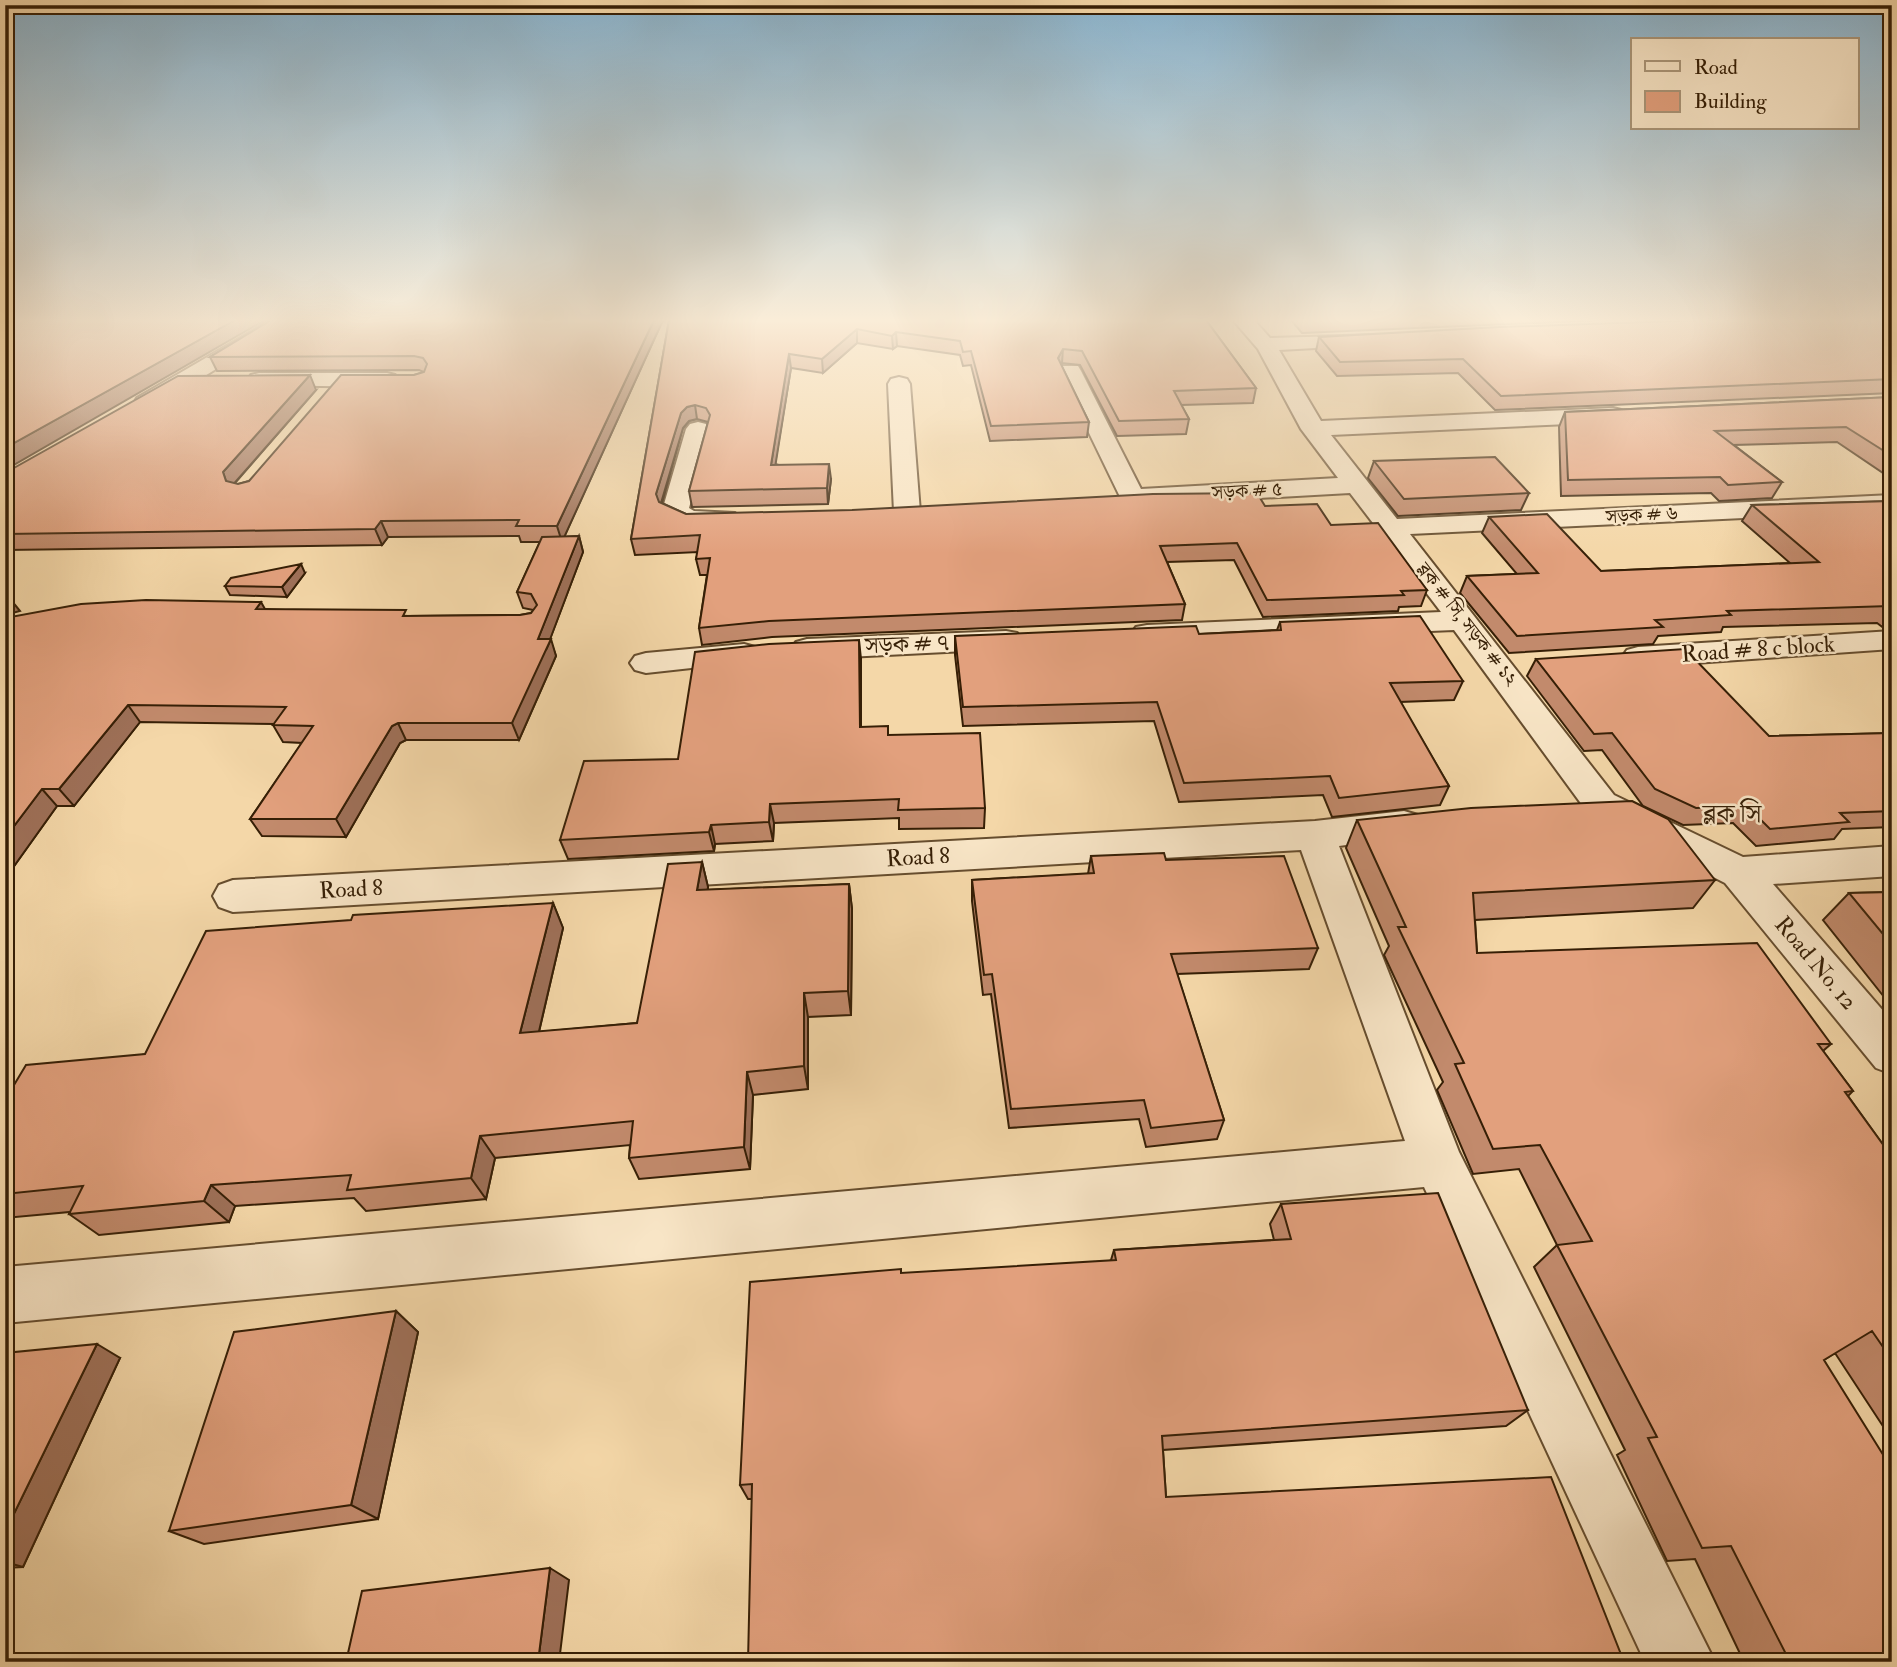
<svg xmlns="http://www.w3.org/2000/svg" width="1897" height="1667" font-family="'IM FELL Double Pica','Noto Serif Bengali',serif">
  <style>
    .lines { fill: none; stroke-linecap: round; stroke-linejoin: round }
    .minor-casing { stroke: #664d2e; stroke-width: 4 }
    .minor { fill: #f8e5c6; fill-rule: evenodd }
    .wall { fill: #c28a6c; stroke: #361f06; stroke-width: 2 }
    .shaded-wall { fill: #9e7058; stroke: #361f06; stroke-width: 2 }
    .building { fill: #e2a07d; stroke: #361f06; stroke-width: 2 }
    .labels { text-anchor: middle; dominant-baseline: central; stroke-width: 5; stroke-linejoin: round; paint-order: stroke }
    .far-street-label { font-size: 19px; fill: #361f06; stroke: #f8e5c6 }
    .street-label { font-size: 23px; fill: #361f06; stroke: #f8e5c6 }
    .quarter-label { font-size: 26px; fill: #361f06; stroke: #f8e5c6 }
  </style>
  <rect width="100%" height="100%" fill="#f4d7a8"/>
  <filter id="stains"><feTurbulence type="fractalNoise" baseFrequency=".00286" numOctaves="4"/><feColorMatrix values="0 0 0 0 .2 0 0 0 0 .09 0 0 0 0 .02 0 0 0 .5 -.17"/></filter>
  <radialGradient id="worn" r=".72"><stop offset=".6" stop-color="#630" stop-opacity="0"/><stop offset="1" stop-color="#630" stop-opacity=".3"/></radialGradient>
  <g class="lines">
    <defs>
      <path id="minor" d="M271,320H295L153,408H137L134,403L137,398Z
        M1233,320H1254L1270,338L1378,335L1381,339L1378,343L1371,345L1279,350L1321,421L1613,408L1621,410L1625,415L1621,420L1613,422L1331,435L1397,519L1892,495V511L1410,534L1614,795L1743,857L1892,846V876L1773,884L1892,1021V1074L1876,1068L1725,883L1588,813L1454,630L1147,643L1136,641L1131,634L1136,627L1147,625L1441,612L1350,493L1132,505L1123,503L1059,371L1062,366H1078L1081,371L1141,489L1338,478L1301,429L1258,349Z
        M259,373H387L395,375L398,380L395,385L387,387L251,385L248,380L251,375Z
        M899,377L907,379L910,384L920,512L917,518L907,520L897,518L894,512L888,384L891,379Z
        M698,422L706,424L710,429L689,508L694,511L735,513L739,519L735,525C712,530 676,532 662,511L686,429L690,424Z
        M1006,631L1017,633L1022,640L1017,647L1006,649L807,659L796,656L791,649L796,642L807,639Z
        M1892,631V649L1638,667L1627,664L1622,657L1627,650L1638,647Z
        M744,644L755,647L760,654L755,661L646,673L635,670L630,663L635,656L646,653Z
        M1404,811L1418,815L1423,825L1418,835L1339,846L1459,1152L1715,1662H1645L1424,1187L5,1323V1267L1405,1141L1301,850L233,912L219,907L213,896L219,885L233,880L1315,821Z"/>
    </defs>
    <!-- minor casing -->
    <use href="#minor" class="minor-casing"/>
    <!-- minor -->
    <use href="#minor" class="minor"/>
  </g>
  <!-- wall -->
  <path class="wall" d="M271,320H663L564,537L579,536L583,552L550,639L556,656L519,740H406L400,743L346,837L262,836L250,819L302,743L283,742L273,725L274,724L140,722L74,806H57L7,876H5V618L265,609L408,616L520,615L531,613L533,610L523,608L517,592L540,542H521L519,536L388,537L382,545L5,550V473L316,390L235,483L238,484L249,481L414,375L424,372L419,370L217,371L210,357Z
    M669,320H1206L1256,388L1253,403L1181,405L1189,419L1186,434L1117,436L1080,365L1062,363L1061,365L1089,422L1087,437L990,441L971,365L963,366L960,355L897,346L893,349L857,343L823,373L791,368L775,464L831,479L828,504L692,507L689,491L708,422L697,419L689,421L683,428L662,503L686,514L1265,506L1331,525L1427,590L1421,606L1399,607L1398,611L1263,617L1234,560L1167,562L1185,604L1182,620L772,637L702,645L699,628L707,575H700L696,559L698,552L635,555L631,539Z
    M1291,320H1604L1302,333Z
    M1892,320V393L1495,410L1458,373L1337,376L1316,351L1319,337Z
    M1892,397V479L1837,442L1734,445L1782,482L1772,498L1719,501L1711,493L1561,496L1559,427L1565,412Z
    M1374,461L1529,493L1521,510L1398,516L1368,478Z
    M1892,501V629H1885L1877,623L1723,627L1721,632L1658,636L1653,644L1509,653L1460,593L1467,576L1517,574L1482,533L1489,517L1601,571L1790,563L1742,521L1752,505Z
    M305,573L287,597L230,595L225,586Z
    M1280,622L1463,681L1454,700L1400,702L1449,786L1440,805L1332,817L1323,795L1179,802L1154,721L963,726L955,655V636L1199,634L1277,630Z
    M861,659V727L888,735L985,808L984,828L899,829V818L774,823L773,841L715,844L714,851L568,859L560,840L678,759Z
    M1536,659L1769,736L1892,733V827L1842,829L1834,839L1756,846L1733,823L1683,825L1643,806L1602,750L1584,751L1527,676Z
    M1357,820L1715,880L1693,908L1475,920L1477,953L1831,1044L1823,1051L1853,1091L1848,1096L1892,1157V1440L1835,1353L1824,1360L1892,1662H1744L1695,1559L1667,1561L1617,1455L1625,1450L1534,1267L1557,1245L1519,1169L1473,1174L1437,1090L1443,1082L1384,955L1389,946L1346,848Z
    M1091,856L1166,860L1318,948L1309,969L1177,974L1224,1120L1217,1139L1146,1147L1139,1119L1009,1128L991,994L983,995L972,901V880L1088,874Z
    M702,862L708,887V890L849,884L852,909L851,1015L808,1017V1089L753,1095L750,1169L639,1179L629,1158L630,1145L495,1158L486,1199L366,1211L354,1198L235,1206L229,1222L99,1235L69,1214L70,1212L5,1218V1100L145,1054L553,903L563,928L539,1032L637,1023Z
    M1892,892V1007L1823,920L1849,893Z
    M1281,1204L1528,1410L1506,1426L1163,1450L1166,1497L1624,1662L752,1499H748L740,1485L1111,1260L1114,1250L1274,1240L1270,1224Z
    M396,1311L418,1332L378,1519L204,1544L169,1531Z
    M5,1353L120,1358L23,1567L5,1568Z"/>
  <!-- shaded-wall -->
  <path class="shaded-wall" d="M235,320H265L5,470V448Z
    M654,320H663L562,542L557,526Z
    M857,329V343L823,373L822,359Z
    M896,332L897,346L893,349L892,336Z
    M1063,349L1062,363L1057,372L1058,358Z
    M789,354L791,368L773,480L771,465Z
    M310,375L316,390L231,487L226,481L223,472Z
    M695,405L697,419L689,421L683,428L659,510L656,494L681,413L687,407Z
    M829,464L831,479L828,504L827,488Z
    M381,521L388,537L382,545L375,529Z
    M579,536L583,552L546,650L551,639L556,656L519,740L512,723L538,639Z
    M301,564L305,573L287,597L282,587Z
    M5,595H7L20,611L5,615Z
    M261,602L270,618L256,609Z
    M859,640L861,659V746L860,727Z
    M128,705L140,722L74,806L59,789Z
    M398,723L406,740L400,743L346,837L336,819L392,726Z
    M42,789L57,806L7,876L5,874V838Z
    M770,804L774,823L773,841L769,822Z
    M711,825L715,844L714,851L709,832Z
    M702,862L708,887L704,915L697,890Z
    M849,884L852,909L851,1015L848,991Z
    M553,903L563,928L533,1057L520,1033Z
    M804,993L808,1017V1089L804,1066Z
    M747,1072L753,1095L750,1169L744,1147Z
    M480,1136L495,1158L486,1199L471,1178Z
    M211,1185L235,1206L229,1222L204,1201Z
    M396,1311L418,1332L378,1519L351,1505Z
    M97,1344L120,1358L23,1567L5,1562V1532Z
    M550,1568L569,1580L559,1662H538Z"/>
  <!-- building -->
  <path class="building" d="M5,320H235L5,448Z
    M271,320H654L557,526H516L519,520L381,521L375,529L5,534V473L178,376L310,375L223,472L226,481L238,484L249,481L341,375H414L424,372L427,364L423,358L414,356L210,357Z
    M669,320H1206L1256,388L1174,391L1189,419L1119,421L1082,351L1063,349L1058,358L1089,422L991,426L971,351L963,352L960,341L896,332L892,336L857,329L822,359L789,354L771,465L829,464L827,488L689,491L710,415L706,408L695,405L687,407L681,413L656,494L659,502L686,514L852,510L1153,494L1257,493L1265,506L1317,504L1331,525L1378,523L1427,590L1401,591L1404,595L1267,600L1237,543L1160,546L1185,604L769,621L699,628L710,558L696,559L700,535L631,539Z
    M1705,320H1892V379L1501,396L1463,359L1340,362L1319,337L1499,327Z
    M1892,397V456L1846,427L1715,431L1782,482L1728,485L1720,477L1568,480L1565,412Z
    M1495,457L1529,493L1404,499L1374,461Z
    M1892,501V608L1890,606L1727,611L1731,615L1655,620L1663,627L1517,636L1467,576L1538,573L1489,517L1547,514L1601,571L1819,562L1752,505Z
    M579,536L538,639H551L512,723H398L392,726L336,819H250L313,726L273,725L286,707L128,705L59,789H42L5,838V618L81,604L146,600L261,602L256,609L406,610L403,616L520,615L531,613L537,605L531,594L517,592L542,537Z
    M301,564L282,587L225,586L231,578Z
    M1420,616L1463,681L1390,683L1449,786L1339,798L1330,776L1184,783L1157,702L963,707L955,636L1196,626L1199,634L1281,630L1280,622Z
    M859,640L860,727L888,726V735L980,733L985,808L898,810L899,799L770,804L769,822L711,825L709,832L560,840L584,761L678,759L695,652L769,644Z
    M1685,649L1769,736L1892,733V811L1840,813L1849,822L1770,829L1747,806L1696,808L1655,789L1612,733L1594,734L1536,659Z
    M1632,801L1668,819L1715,880L1473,893L1477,953L1757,943L1831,1044H1818L1853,1091L1845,1092L1892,1157V1360L1872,1331L1824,1360L1892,1469V1662H1790L1731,1546L1702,1548L1648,1438L1657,1437L1557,1245L1592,1241L1540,1145L1493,1149L1455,1064L1464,1063L1398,927H1406L1357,820L1471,808Z
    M1164,853L1166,860L1284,856L1318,948L1171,954L1224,1120L1151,1128L1144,1100L1011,1109L992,974L984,975L972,880L1094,873L1091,856Z
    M702,862L697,890L849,884L848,991L804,993V1066L747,1072L744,1147L629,1158L633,1121L480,1136L471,1178L347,1190L351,1175L211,1185L204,1201L69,1214L83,1186L5,1194V1100L26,1065L145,1054L206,931L351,920L353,915L553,903L520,1033L637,1023L668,864Z
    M1892,892V945L1849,893Z
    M1438,1193L1528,1410L1162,1436L1166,1497L1551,1477L1624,1662H748L752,1484L740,1485L750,1282L901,1269V1273L1116,1260L1114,1250L1291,1239L1281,1204Z
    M396,1311L351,1505L169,1531L234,1332Z
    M97,1344L5,1532V1353Z
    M550,1568L538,1662H346L362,1591Z"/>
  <!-- sky -->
  <linearGradient id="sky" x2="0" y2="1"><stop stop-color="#8ab6d2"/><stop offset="0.58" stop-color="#faedd8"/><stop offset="1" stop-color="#faedd8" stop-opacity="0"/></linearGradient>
  <rect width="1897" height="553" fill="url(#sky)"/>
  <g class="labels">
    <!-- far-street labels -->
    <g class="far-street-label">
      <text transform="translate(1247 491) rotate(-3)">সড়ক # ৫</text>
      <text transform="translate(1642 515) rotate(-3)">সড়ক # ৬</text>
      <text transform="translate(1467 624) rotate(52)">ব্লক # সি, সড়ক # ১২</text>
    </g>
    <!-- street labels -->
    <g class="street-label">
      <text transform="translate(907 644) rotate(-2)">সড়ক # ৭</text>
      <text transform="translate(1758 649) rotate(-4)">Road # 8 c block</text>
      <text transform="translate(918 857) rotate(-3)">Road 8</text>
      <text transform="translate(351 889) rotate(-3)">Road 8</text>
      <text transform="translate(1816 963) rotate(50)">Road No. 12</text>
    </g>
    <!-- quarter labels -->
    <g class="quarter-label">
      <text x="1732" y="814">ব্লক সি</text>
    </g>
  </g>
  <!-- margin -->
  <rect width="1897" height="1667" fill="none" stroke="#f4d7a8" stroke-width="28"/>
  <rect x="7" y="7" width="1883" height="1653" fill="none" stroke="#361f06" stroke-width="3.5"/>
  <rect x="14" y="14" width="1869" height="1639" fill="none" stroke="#361f06" stroke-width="2"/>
  <!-- legend -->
  <rect x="1631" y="38" width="228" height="91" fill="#f8e5c6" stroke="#aa9679" stroke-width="2"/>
  <rect x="1645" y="61" width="35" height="10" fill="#f8e5c6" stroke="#aa9679" stroke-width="2"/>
  <text x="1694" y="74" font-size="21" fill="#361f06">Road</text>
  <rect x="1645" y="91" width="35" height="21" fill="#e2a07d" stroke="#aa9679" stroke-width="2"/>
  <text x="1694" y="108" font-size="21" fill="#361f06">Building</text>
  <rect width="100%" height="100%" filter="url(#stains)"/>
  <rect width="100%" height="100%" fill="url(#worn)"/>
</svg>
